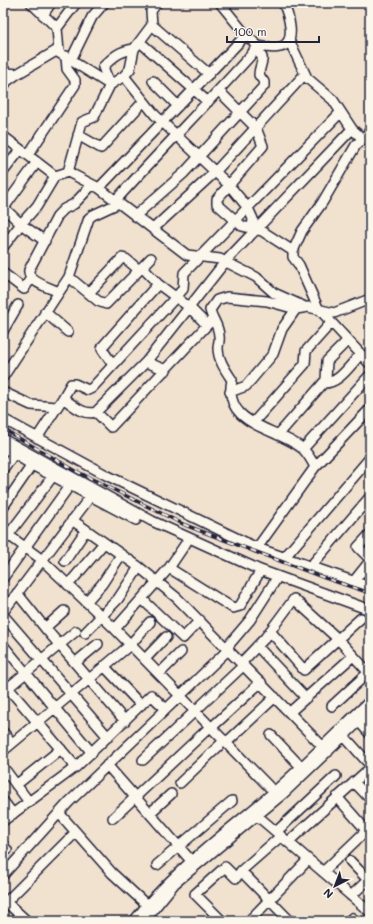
<svg xmlns="http://www.w3.org/2000/svg" width="373" height="924" font-family="Mali,sans-serif">
  <style>
    .lines { fill: none; stroke-linecap: round; stroke-linejoin: round }
    .minor-casing { stroke: #22223b; stroke-width: 12 }
    .minor { stroke: #fbf7ec; stroke-width: 9 }
    .rail-casing { stroke: #22223b; stroke-width: 3.5 }
    .rail { stroke: #fbf7ec; stroke-width: 2; stroke-dasharray: 6; stroke-linecap: butt }
  </style>
  <rect width="100%" height="100%" fill="#f1e1cf"/>
  <filter id="ink" filterUnits="userSpaceOnUse"><feTurbulence type="fractalNoise" baseFrequency=".025" numOctaves="2"/><feDisplacementMap in="SourceGraphic" scale="8" xChannelSelector="R" yChannelSelector="G"/><feConvolveMatrix kernelMatrix="1 2 1 2 8 2 1 2 1" color-interpolation-filters="sRGB"/></filter>
  <g filter="url(#ink)">
    <g class="lines">
      <defs>
        <path id="minor" d="M31,3L57,28L59,52
          M220,3L246,35L258,46
          M43,15L51,3
          M152,25L209,74
          M57,28L76,3
          M289,40L307,78L333,100L352,129
          M140,42L208,102
          M71,60L92,17L104,3
          M3,69L8,73L17,74L56,51L110,85L124,76L130,69L134,49L152,25L151,11L157,3
          M124,76L155,115L229,185L248,208L253,219L252,228
          M153,81L178,106
          M3,88L7,81L17,74
          M219,91L256,128L263,146L217,199V204L242,226L262,231L293,251
          M78,135L101,148L144,101
          M3,136L55,176L68,172L82,122L94,117L110,85L103,67C113,57 119,51 134,49
          M363,139L356,145L322,203L302,231L293,251V257L299,265L318,308L370,364
          M28,155L75,85V80L67,69L66,56
          M3,172L20,150
          M68,172L99,188L187,255L220,259L256,277L274,293L303,306
          M99,188L246,35
          M116,200C160,151 207,104 251,55L258,46C264,47 273,49 280,47C298,44 288,13 283,3
          M3,207L21,224L3,247
          M3,209L37,162
          M135,216L184,173L264,86V82L259,75C259,62 269,58 254,50
          M153,229L215,172L305,74
          M45,241L21,224L37,206L55,176
          M142,267L158,284
          M3,273L24,289L31,278
          M69,277L98,301L106,304L151,258
          M59,292C50,288 27,281 29,270L58,215L64,209L74,204L92,185
          M89,293L122,258L126,259L139,270
          M45,312L68,332
          M3,331L18,305
          M146,362L225,262L352,129L363,139L370,131
          M113,365L102,349L103,346L158,284L189,307L207,325
          M3,377L69,277L89,218L93,215L119,203
          M323,383C339,384 350,365 361,354
          M3,392L31,405L57,407
          M230,392L246,386L273,354L282,329L296,309
          M63,398L71,384H75L88,390L92,388L176,297L183,289L184,273L340,113
          M96,412L146,362L166,370
          M3,419L106,475L257,548L370,587
          M253,423L305,364L306,351L331,323
          M278,435L326,380L327,361L347,341
          M37,438L63,398C73,405 84,416 96,412L111,427L212,320
          M3,439L152,521L260,570L370,610
          M3,447L32,465L136,520
          M303,449L370,375
          M315,467C312,461 308,454 303,449C277,427 222,426 232,380C226,371 218,360 218,348C218,344 220,340 219,336C219,326 212,319 210,310L217,300L227,297L267,301L296,309L308,307L334,313L370,299
          M3,469L14,454
          M3,507L32,465
          M72,520L139,567L177,598L328,752
          M3,531L41,559L115,629L279,797
          M370,534L358,547L370,559
          M3,542L53,476
          M257,548L315,467L370,409
          M284,558L370,458
          M65,561L86,530
          M310,567L370,497
          M169,568L186,543
          M3,578L70,485
          M354,581L370,561
          M68,585L104,543
          M17,593L45,628L125,721
          M142,599L183,638L200,620
          M86,602L102,584L121,555
          M3,612L87,501
          M3,615L108,737
          M45,628L64,611
          M115,629L169,568L233,608L240,606L258,575
          M270,631L304,670L361,618
          M85,633L118,599L139,567
          M3,645L92,753
          M257,646L306,698
          M227,647L250,620L275,581
          M145,659L166,637
          M242,662L265,638L294,599L338,639L370,674
          M75,663L98,644
          M104,666L141,705
          M159,674L181,652
          M3,682L76,767
          M3,692L76,631
          M332,706L370,671
          M290,712L353,656
          M356,718L370,734
          M212,727L261,682
          M3,732L12,743
          M271,735L305,771
          M344,736L370,765
          M227,742L275,697
          M3,751L130,645L150,622
          M143,760L244,665
          M107,765L194,864
          M3,767L29,802
          M354,782L370,799
          M180,783L225,740
          M16,785L61,749
          M337,797L366,830
          M3,801L13,814
          M59,813L112,873L151,909
          M150,813L171,794
          M254,813L370,912
          M113,818L211,726
          M3,821L76,767L151,695L166,709
          M276,832L336,776
          M288,842L370,768
          M3,845L7,850
          M350,861L370,882
          M157,865L232,801
          M241,871L290,921
          M323,872L370,827
          M3,875L69,802L229,649
          M351,896L370,878
          M27,921L6,902L76,832
          M134,921C174,870 226,833 275,791C308,762 338,731 370,701
          M144,921L175,883L284,793L370,711
          M222,921L195,894L225,867L236,878L241,871L281,836
          M249,921L308,860
          M349,921L352,918L356,921"/>
      </defs>
      <!-- minor casing -->
      <use href="#minor" class="minor-casing"/>
      <!-- minor -->
      <use href="#minor" class="minor"/>
      <defs>
        <path id="rail" d="M3,429L76,471L185,525L325,578L370,593"/>
      </defs>
      <!-- rail casing -->
      <use href="#rail" class="rail-casing"/>
      <!-- rail -->
      <use href="#rail" class="rail"/>
    </g>
  </g>
  <!-- margin -->
  <rect width="373" height="924" fill="none" stroke="#fbf7ec" stroke-width="16"/>
  <rect x="8" y="8" width="357" height="908" fill="none" stroke="#22223b" stroke-width="1.5" filter="url(#ink)"/>
  <!-- north arrow -->
  <g transform="translate(335 886) rotate(222)" stroke="#fbf7ec" stroke-width="3" paint-order="stroke">
  <path d="M0-3L7 15L0 10L-7 15Z" fill="#22223b"/>
  <text y="-6" font-size="11" font-weight="bold" text-anchor="middle" fill="#22223b">N</text>
  </g>
  <!-- scale -->
  <path d="M227 36v6h92v-6" fill="none" stroke="#22223b" stroke-width="2"/>
  <text x="233" y="36" font-size="12" fill="#22223b" stroke="#fbf7ec" stroke-width="3" paint-order="stroke">100 m</text>
</svg>
